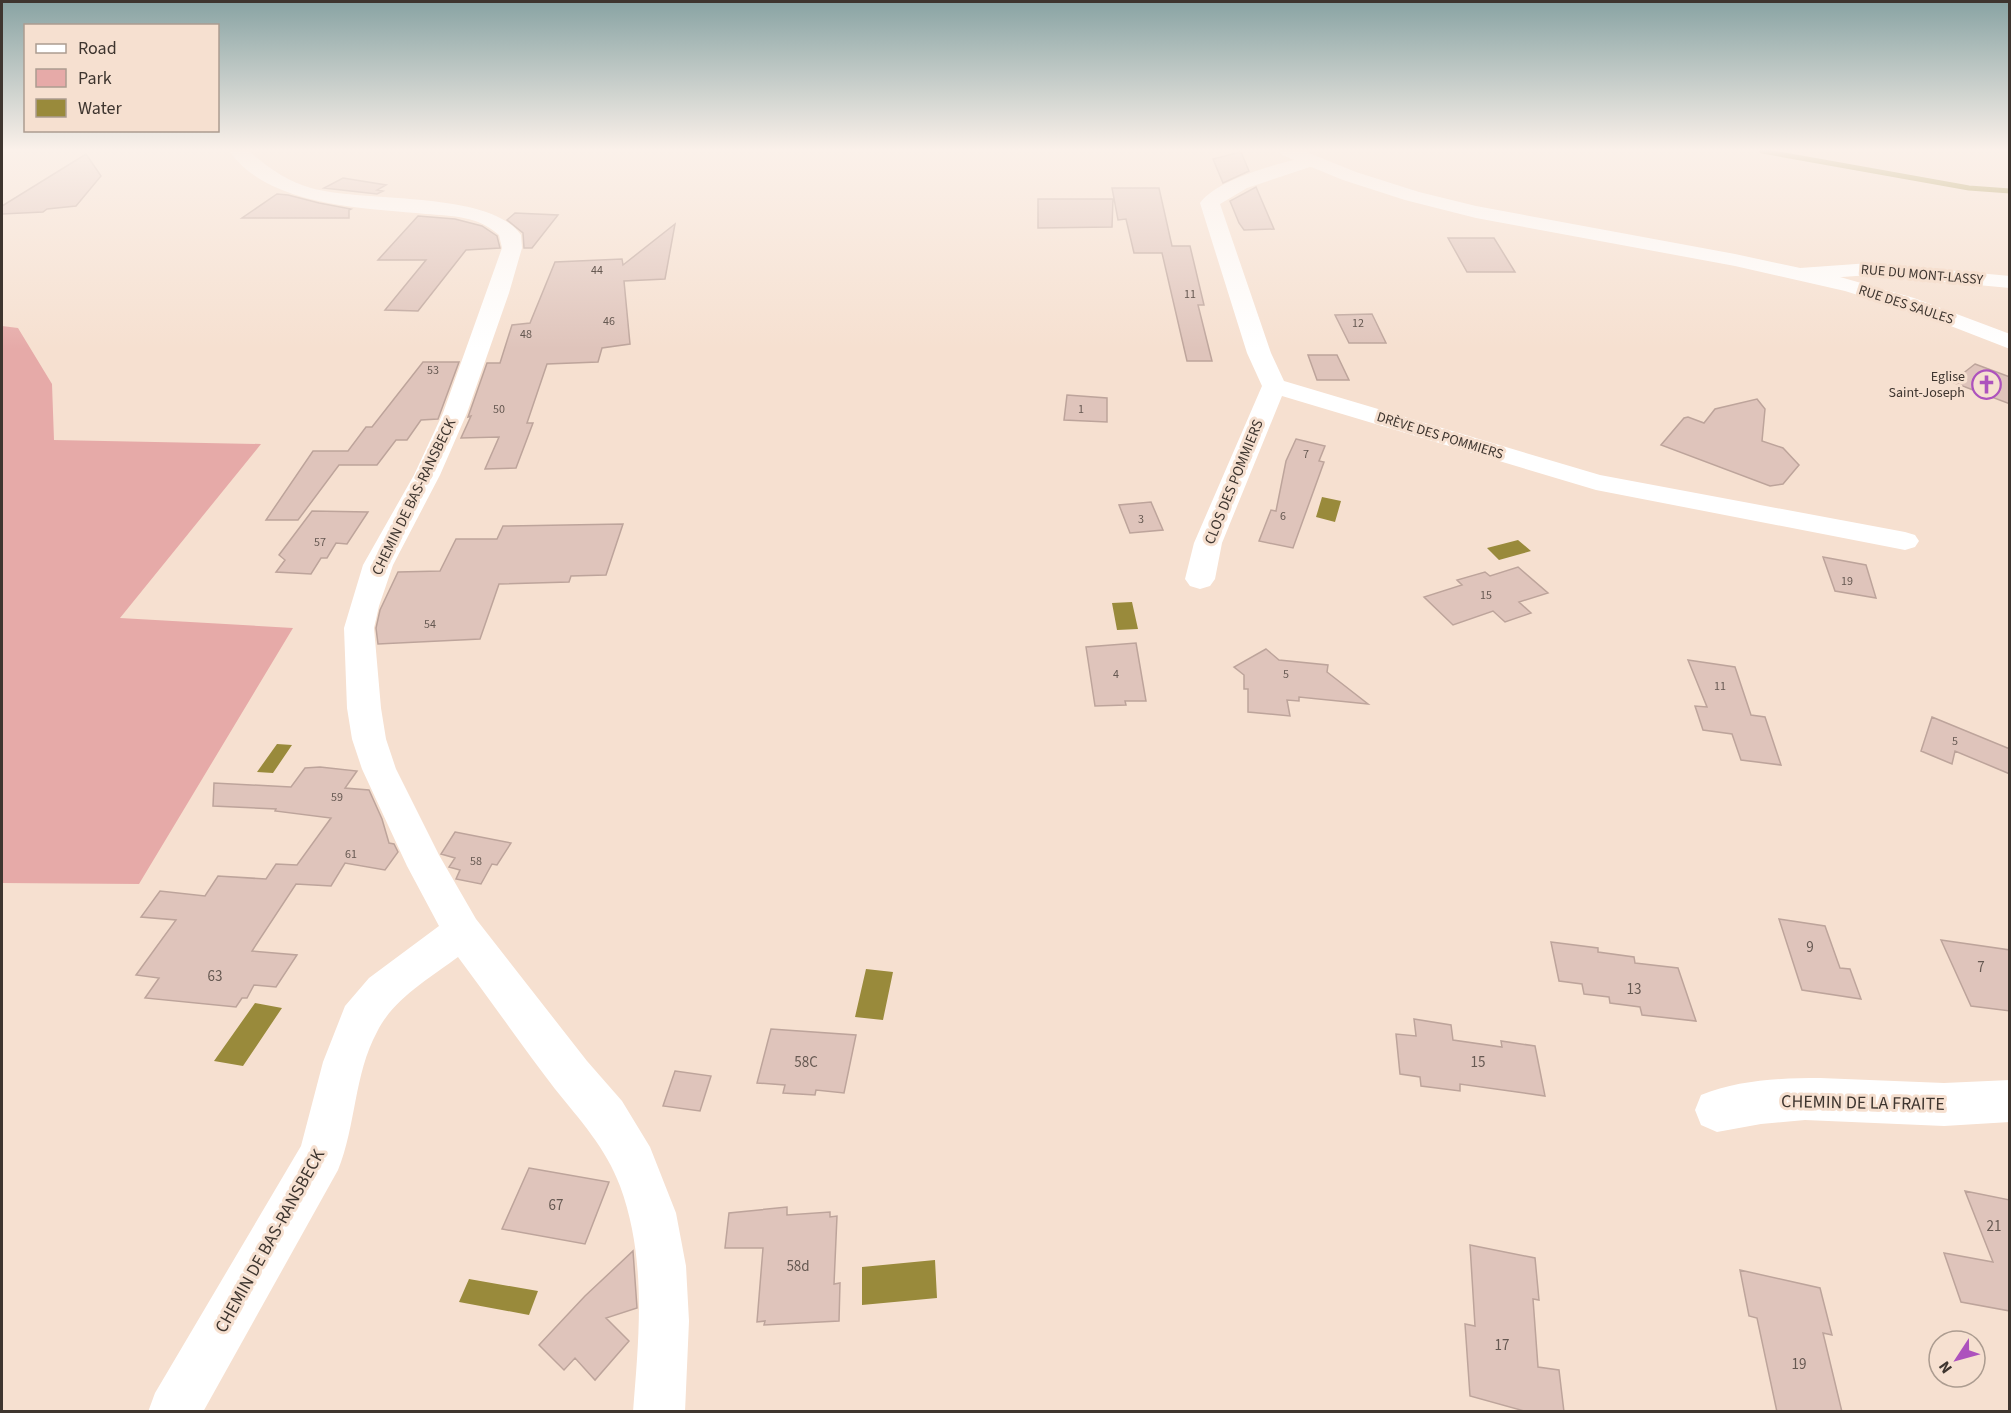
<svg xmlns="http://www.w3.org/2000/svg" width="2011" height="1413" font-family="'Source Sans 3',sans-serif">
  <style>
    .green { fill: #e6aaa8 }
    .water { fill: #998a3b }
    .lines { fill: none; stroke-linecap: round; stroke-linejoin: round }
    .stream { stroke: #998a3b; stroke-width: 5 }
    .building { fill: #dfc4bb; stroke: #bda49b; stroke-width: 1.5 }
    .street { fill: #fff; fill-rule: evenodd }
    .secondary { fill: #fff; fill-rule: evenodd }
    .labels { text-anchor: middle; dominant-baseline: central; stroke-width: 6; stroke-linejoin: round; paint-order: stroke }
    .number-label { font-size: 12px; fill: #665952 }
    .far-street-label { font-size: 14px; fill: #3e352f; stroke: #f6e0d0 }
    .far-poi-label { font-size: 14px; fill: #3e352f; stroke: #f6e0d0; text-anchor: end }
    .street-label { font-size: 15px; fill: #3e352f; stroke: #f6e0d0 }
    .near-number-label { font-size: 15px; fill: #665952 }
    .near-street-label { font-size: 18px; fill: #3e352f; stroke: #f6e0d0 }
  </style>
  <rect width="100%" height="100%" fill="#f6e0d0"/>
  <!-- green -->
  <path class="green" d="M2,326L18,328L52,384L54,440L261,444L120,618L293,628L139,884L2,883Z"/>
  <!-- water -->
  <path class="water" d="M1322,497L1341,501L1335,522L1316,517Z
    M1518,540L1531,551L1499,560L1487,548Z
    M1132,602L1138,629L1117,630L1112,603Z
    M277,744L292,745L273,773L257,772Z
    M866,969L893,972L883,1020L855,1017Z
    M255,1003L282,1008L243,1066L214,1061Z
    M935,1260L937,1298L862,1305V1267Z
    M469,1279L538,1291L529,1315L459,1302Z"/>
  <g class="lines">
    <!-- stream -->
    <path class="stream" d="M1762,151L1969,188L2010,191"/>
  </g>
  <!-- building -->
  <path class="building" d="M1241,152L1249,171L1223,183L1213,159Z
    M86,154L101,176L76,206L47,209L43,212L2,214V206Z
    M343,178L386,185L377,190L383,191L377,194L324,188Z
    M1256,187L1274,229L1244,230L1239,223L1230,201Z
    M1112,188H1159L1172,246H1190L1204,305H1198L1212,361H1187L1162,253H1134L1126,219L1118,220Z
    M277,194L288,195L319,203L351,209L349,210V218H242Z
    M1038,199H1113L1112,227L1038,228Z
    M515,213L558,215L532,248H524L523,233L507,220Z
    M418,216L455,219L482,226L497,236L500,248L466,250L418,311L385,310L426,260H378Z
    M675,224L665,279L624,281L630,344L602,348L598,362L547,364L527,423H533L516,468L485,469L499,437L461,438L471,416L468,417L487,363H500L512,325L530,323L555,262L622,259L623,265Z
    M1448,238H1494L1515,272H1467Z
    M1372,314L1386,343H1349L1335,315Z
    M1308,355H1337L1349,380H1317Z
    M423,362H459L438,419L421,420L407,440H396L377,465H339L298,520H266L313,451H348L366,427H372Z
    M1975,364L2010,377V404L1952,382Z
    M1067,395L1107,398V422L1064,420Z
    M1757,399L1765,409L1762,441L1783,448L1799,465L1783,484L1770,486L1661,445L1684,418L1688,417L1704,423L1715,409Z
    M1296,439L1325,446L1319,461L1324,462L1293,548L1259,541L1271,510L1276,511L1286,461Z
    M1151,502L1163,530L1130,533L1119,505Z
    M312,511L368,512L347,544L336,543L327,558H321L311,574L276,572L285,560L279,555Z
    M623,524L606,575L571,576L569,582L499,584L480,639L378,644L376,628L380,610L398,572L440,571L456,539H497L503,526Z
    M1823,557L1866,565L1876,598L1835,591Z
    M1518,567L1548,593L1519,602L1531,613L1505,622L1493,611L1453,625L1424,597L1462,585L1457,580L1485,572L1490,576Z
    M1136,643L1146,701H1125L1126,705L1095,706L1086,647Z
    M1266,649L1279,660L1328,665L1327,672L1368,704L1299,697V701L1287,700L1290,716L1248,712V689H1244V675L1234,667Z
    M1688,660L1735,667L1751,715L1765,717L1781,765L1741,760L1732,734L1703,730L1695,706L1707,707Z
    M1932,717L2010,749V774L1955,751L1952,764L1921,751Z
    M320,767L357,771L345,788L369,790L382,819L389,843L394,844L398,852L385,870L345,863L331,886L296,884L252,951L297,955L276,987L254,985L247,998H242L236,1007L145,998L159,978L136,975L176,920L141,917L160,891L205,896L218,876L266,879L276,864L297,865L331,818L275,811L276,809L213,806L214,783L291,787L305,768Z
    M455,832L511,843L497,865L492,864L481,884L456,879L460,870L449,867L455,858L441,854Z
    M1779,919L1825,926L1840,968L1850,969L1861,999L1802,990Z
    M1941,940L2010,950V1011L1971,1006Z
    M1551,942L1598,948V952L1634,957L1635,963L1678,968L1696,1021L1642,1015L1640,1007L1610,1003L1609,997L1584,994L1582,984L1559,981Z
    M1414,1019L1451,1025L1453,1040L1502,1047L1501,1041L1535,1046L1545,1096L1460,1084V1091L1421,1086L1420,1077L1400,1074L1396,1034L1416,1036Z
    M771,1029L856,1035L844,1093L816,1090L815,1095L783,1093L785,1085L757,1083Z
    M675,1071L711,1076L700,1111L663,1106Z
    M529,1168L609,1182L585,1244L502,1229Z
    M1965,1191L2010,1200V1311L1961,1302L1944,1253L1993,1262Z
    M787,1207V1215L830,1212V1217L837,1216L834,1284L840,1283L839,1321L764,1325L765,1321L757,1322L763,1248H725L729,1213Z
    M1470,1245L1535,1258L1539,1300L1533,1299L1538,1367L1559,1370L1564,1412H1528L1470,1396L1465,1324L1475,1326Z
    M633,1251L637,1308L606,1318L629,1341L595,1380L575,1358L564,1370L539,1345L585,1296Z
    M1740,1270L1820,1288L1832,1335L1823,1333L1842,1412H1777L1757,1318L1749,1316Z"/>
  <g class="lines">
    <!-- street -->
    <path class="street" d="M229,151H249C267,167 288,182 311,188C364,203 490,190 521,235L522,248L509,293L467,413L440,475L393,565L379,606L374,628L381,708L386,739L396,769L439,855L476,919L587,1061L622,1101L650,1147L676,1213L686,1266L689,1321L685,1412H633C639,1336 647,1259 620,1186C606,1148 580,1120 555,1089C522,1046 491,1001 458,957C430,978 393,999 377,1032C354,1074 356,1126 338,1170L203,1412H148L155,1393L301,1146L323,1062L345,1006L369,978L439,926L407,866L362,769L352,739L347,708L344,628L363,565L414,475L443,413L502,248L499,235C478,216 453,216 426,214C364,208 269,207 229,151Z
      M1310,156L1316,157L1319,161L1316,165L1247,188L1220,204L1271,353L1284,381L1600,475L1905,532L1915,535L1919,541L1915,547L1905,550L1596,490L1282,396L1222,543L1215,579L1210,586L1200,589L1190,586L1185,579L1194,543L1262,386L1247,353L1200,203C1218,178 1281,163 1310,156Z
      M1870,263L2010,276V288L1870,275L1800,280L1793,278L1789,274L1793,270L1800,268Z
      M1820,1078L1944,1083L2010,1080V1122L1944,1126L1805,1120L1761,1124L1717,1132L1701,1125L1695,1110L1701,1095C1738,1080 1781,1078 1820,1078Z"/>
    <!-- secondary -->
    <path class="secondary" d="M1279,151H1304L1356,172L1419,192L1476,206L1735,254L1833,275L1914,298L2010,334V349L1925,316L1845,291L1735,266L1476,218L1405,200L1343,180L1282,155Z"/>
  </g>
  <!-- sky -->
  <linearGradient id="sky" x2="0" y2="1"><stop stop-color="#88a3a3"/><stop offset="0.43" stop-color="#fbf1ea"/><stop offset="1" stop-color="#fbf1ea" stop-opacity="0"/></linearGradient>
  <rect width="2011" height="349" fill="url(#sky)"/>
  <!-- icons -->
  <defs>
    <symbol id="church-ring" viewBox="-11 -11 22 22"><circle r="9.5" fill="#f6e0d0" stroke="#ad52bd" stroke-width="1.5"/><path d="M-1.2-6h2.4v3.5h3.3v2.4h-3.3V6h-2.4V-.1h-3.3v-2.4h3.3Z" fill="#ad52bd"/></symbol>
  </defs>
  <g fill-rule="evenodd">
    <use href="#church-ring" x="1970" y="368" width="33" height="33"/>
  </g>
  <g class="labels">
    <!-- number labels -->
    <g class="number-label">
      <text x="597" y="270">44</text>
      <text x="1190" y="294">11</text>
      <text x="609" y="321">46</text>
      <text x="1358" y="323">12</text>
      <text x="526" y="334">48</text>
      <text x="433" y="370">53</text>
      <text x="499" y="409">50</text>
      <text x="1081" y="409">1</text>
      <text x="1306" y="454">7</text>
      <text x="1283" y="516">6</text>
      <text x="1141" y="519">3</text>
      <text x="320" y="542">57</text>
      <text x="1847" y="581">19</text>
      <text x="1486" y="595">15</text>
      <text x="430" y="624">54</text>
      <text x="1116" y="674">4</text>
      <text x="1286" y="674">5</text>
      <text x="1720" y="686">11</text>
      <text x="1955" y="741">5</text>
      <text x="337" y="797">59</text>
      <text x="351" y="854">61</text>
      <text x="476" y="861">58</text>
    </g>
    <!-- far-street labels -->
    <g class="far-street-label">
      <text transform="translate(1922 275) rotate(5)">RUE DU MONT-LASSY</text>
      <text transform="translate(1906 305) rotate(18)">RUE DES SAULES</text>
      <text transform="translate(1440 436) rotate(17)">DRÈVE DES POMMIERS</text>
    </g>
    <!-- far-poi labels -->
    <g class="far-poi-label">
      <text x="1965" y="377">Eglise<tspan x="1965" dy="16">Saint-Joseph</tspan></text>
    </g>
    <!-- street labels -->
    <g class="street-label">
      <text transform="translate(1234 482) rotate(-68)">CLOS DES POMMIERS</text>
      <text transform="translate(414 497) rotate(-64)">CHEMIN DE BAS-RANSBECK</text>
    </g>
    <!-- near-number labels -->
    <g class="near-number-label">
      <text x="1810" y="947">9</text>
      <text x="1981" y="967">7</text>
      <text x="215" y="976">63</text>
      <text x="1634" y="989">13</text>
      <text x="806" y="1062">58C</text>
      <text x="1478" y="1062">15</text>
      <text x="556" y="1205">67</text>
      <text x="1994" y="1226">21</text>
      <text x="798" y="1266">58d</text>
      <text x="1502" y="1345">17</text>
      <text x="1799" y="1364">19</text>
    </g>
    <!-- near-street labels -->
    <g class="near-street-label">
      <text transform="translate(1863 1103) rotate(1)">CHEMIN DE LA FRAITE</text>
      <text transform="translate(270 1241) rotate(-61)">CHEMIN DE BAS-RANSBECK</text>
    </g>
  </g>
  <!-- border -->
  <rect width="2011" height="1413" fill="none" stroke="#3e352f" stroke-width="6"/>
  <!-- legend -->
  <rect x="24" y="24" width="195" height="108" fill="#f6e0d0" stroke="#ac9c90" stroke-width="1.5"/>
  <rect x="36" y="44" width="30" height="9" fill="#ffffff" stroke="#ac9c90" stroke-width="1.5"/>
  <text x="78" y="54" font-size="18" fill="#3e352f">Road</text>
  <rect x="36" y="69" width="30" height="18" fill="#e6aaa8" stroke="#ac9c90" stroke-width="1.5"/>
  <text x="78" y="84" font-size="18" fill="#3e352f">Park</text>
  <rect x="36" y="99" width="30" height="18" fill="#998a3b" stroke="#ac9c90" stroke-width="1.5"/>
  <text x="78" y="114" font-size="18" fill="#3e352f">Water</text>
  <!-- north arrow -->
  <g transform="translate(1957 1359) rotate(234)"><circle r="28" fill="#f6e0d0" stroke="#ac9c90" stroke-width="1.5"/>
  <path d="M0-4.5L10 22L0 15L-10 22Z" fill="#ad52bd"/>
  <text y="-9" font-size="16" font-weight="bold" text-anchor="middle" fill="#3e352f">N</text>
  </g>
</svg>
